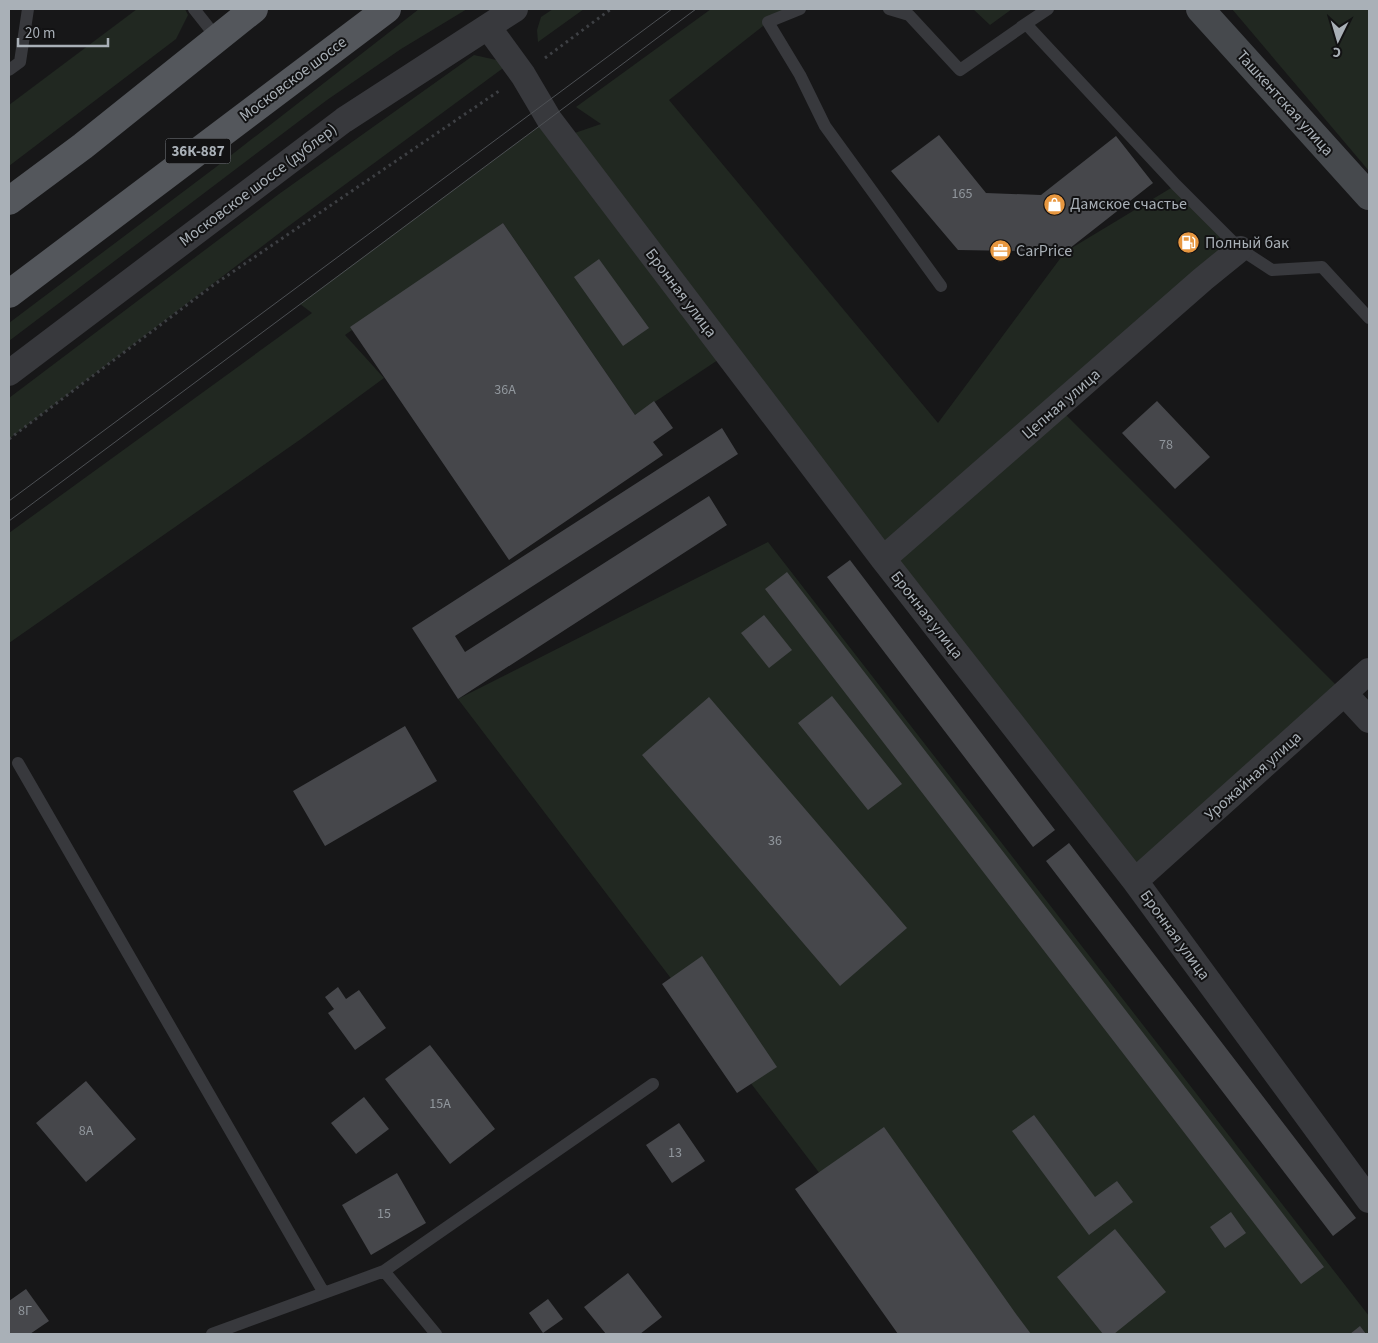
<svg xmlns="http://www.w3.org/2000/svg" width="1378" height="1343" font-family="'Source Sans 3',sans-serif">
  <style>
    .green { fill: #212821 }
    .building { fill: #46474b }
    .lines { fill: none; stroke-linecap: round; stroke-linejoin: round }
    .path { stroke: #3e4044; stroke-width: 3; stroke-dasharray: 2.5 4; stroke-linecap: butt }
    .lane { stroke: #38393d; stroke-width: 12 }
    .street { stroke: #38393d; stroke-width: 26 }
    .secondary { stroke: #46494d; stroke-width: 28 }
    .primary { stroke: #54575c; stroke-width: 28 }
    .tram { stroke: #4d5054; stroke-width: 1 }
    .labels { text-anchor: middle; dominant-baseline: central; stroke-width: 4; stroke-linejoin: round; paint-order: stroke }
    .number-label { font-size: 14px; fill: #90969c }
    .shield { fill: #121213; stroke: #7c8186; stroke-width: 1 }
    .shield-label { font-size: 15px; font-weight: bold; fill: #a9b0b7 }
    .street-label { font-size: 16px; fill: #a9b0b7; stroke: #121213 }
    .poi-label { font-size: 16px; fill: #a9b0b7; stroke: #121213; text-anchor: start }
  </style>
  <rect width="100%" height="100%" fill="#171718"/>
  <!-- green -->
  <path class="green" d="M137,9H185L188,15L176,39L9,166V105Z
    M419,9H467L401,49L327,100L9,341V323L216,167Z
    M553,9H584L538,42L537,30L541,17Z
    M711,9H800L768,22L669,100L938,423L1065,252L1176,185L1240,249L1058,407L1345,694L1135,881L727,354L635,415L503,223L345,335L384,378L301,439L9,643V533L312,313L300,304L549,119L563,137L601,124L576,107Z
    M973,9H1012L990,25Z
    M1232,9H1369V171Z
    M474,55L510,63L286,228L9,439V398L279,194Z
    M768,542L1369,1316V1334H942L458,699Z"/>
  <!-- building -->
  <path class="building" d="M939,135L986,193L1041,195L1116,136L1153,183L1065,252L958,250L891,171Z
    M503,223L635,415L654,401L673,428L653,442L663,455L509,560L350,327Z
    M599,259L649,328L623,346L574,277Z
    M1157,401L1210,457L1175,489L1122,433Z
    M722,428L738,454L455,636L465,652L709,496L727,525L458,699L412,628Z
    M850,560L1055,830L1033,847L827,577Z
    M787,572L1324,1267L1301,1284L765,589Z
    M764,615L792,650L769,668L741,633Z
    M832,696L902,784L868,810L798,723Z
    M709,697L907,928L840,986L642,755Z
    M405,726L437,781L325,846L293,791Z
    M1069,843L1356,1218L1333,1236L1046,861Z
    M702,956L777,1067L737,1093L662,984Z
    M338,987L346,999L359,990L386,1028L355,1050L328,1013L334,1009L325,997Z
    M430,1045L495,1129L450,1164L385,1079Z
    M86,1081L136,1139L86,1182L36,1123Z
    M364,1097L389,1129L356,1154L331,1123Z
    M1034,1115L1095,1197L1117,1181L1133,1202L1089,1235L1012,1131Z
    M679,1123L705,1161L672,1183L646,1145Z
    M884,1127L1016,1314L1031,1334H898L795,1189Z
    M397,1173L426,1223L371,1255L342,1205Z
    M1231,1212L1246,1233L1225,1248L1210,1227Z
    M1115,1229L1166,1292L1114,1334H1103L1057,1277Z
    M628,1273L662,1317L640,1334H606L584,1307Z
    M26,1289L49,1321L30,1334H9V1301Z
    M548,1299L563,1319L543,1333L529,1313Z
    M1360,1326L1366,1334H1350Z"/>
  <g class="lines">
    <!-- path -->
    <path class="path" d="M545,58L611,9
      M9,439L212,286L499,91"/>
    <!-- lane -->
    <path class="lane" d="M194,9L217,38
      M800,9L768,22L800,75L825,126L941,286
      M889,9L909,15L960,70L1026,24L1176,185L1240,249L1272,270L1322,267L1369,318
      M1021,27L1048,9
      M9,70L20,62L28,9
      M18,763L324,1293
      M384,1271L653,1084
      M212,1334L384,1271L436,1334"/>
    <!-- street -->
    <path class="street" d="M488,27L523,75L549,119L883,559L1135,881L1369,1200
      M9,373L344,120L515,9
      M883,559L1203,279L1240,249
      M1345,694L1369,720
      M1135,881L1369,671"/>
    <!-- secondary -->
    <path class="secondary" d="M1200,9L1369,196"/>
    <!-- primary -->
    <path class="primary" d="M9,201L83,146L254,9
      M9,294L387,9"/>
    <!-- tram -->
    <path class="tram" d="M9,501L672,9
      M9,521L549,119L696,9"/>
  </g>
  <!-- icons -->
  <defs>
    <symbol id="shop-disc" viewBox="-11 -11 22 22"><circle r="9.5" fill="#e79740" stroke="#121213"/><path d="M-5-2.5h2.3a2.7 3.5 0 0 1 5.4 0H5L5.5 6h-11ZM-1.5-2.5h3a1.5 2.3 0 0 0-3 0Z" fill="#fff"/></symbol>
    <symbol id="fuel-disc" viewBox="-11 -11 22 22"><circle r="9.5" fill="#e79740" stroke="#121213"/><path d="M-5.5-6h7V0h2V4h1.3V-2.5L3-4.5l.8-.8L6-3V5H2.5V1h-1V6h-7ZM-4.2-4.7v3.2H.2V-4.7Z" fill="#fff"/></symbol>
    <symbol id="office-disc" viewBox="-11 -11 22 22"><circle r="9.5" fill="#e79740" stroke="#121213"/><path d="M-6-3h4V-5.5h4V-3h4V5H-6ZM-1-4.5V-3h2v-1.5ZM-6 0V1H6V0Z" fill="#fff"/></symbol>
  </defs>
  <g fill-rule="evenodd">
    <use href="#shop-disc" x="1042" y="192" width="25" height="25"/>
    <use href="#fuel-disc" x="1176" y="230" width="25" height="25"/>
    <use href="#office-disc" x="988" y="238" width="25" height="25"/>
  </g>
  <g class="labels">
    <!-- number labels -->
    <g class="number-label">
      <text x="962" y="194">165</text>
      <text x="505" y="390">36А</text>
      <text x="1166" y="445">78</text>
      <text x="775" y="841">36</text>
      <text x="440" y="1104">15А</text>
      <text x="86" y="1131">8А</text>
      <text x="675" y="1153">13</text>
      <text x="384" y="1214">15</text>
      <text x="25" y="1311">8Г</text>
    </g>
    <!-- shield labels -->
    <rect class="shield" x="165.5" y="138.5" width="65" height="25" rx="4"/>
    <g class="shield-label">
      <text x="198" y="151">36К-887</text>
    </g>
    <!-- street labels -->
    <g class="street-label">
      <text transform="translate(293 79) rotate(-37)">Московское шоссе</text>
      <text transform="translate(1285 103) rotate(48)">Ташкентская улица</text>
      <text transform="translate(258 185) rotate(-37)">Московское шоссе (дублер)</text>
      <text transform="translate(681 293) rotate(53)">Бронная улица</text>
      <text transform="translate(1061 404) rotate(-41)">Цепная улица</text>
      <text transform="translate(927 615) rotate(52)">Бронная улица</text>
      <text transform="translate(1253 776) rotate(-42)">Урожайная улица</text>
      <text transform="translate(1175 935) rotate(54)">Бронная улица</text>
    </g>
    <!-- poi labels -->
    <g class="poi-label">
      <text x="1070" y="204">Дамское счастье</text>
      <text x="1205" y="243">Полный бак</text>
      <text x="1016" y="251">CarPrice</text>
    </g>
  </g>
  <!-- border -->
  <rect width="1378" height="1343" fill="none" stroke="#a9b0b7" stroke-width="20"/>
  <!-- north arrow -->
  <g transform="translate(1338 40) rotate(185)" stroke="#121213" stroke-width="4" paint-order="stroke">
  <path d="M0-4L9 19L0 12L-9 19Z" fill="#a9b0b7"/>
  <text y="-8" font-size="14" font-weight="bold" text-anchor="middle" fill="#a9b0b7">С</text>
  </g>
  <!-- scale -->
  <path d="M18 38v8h90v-8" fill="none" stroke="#a9b0b7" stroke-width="2.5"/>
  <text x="25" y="38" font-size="15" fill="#a9b0b7" stroke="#121213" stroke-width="4" paint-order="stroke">20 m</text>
</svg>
